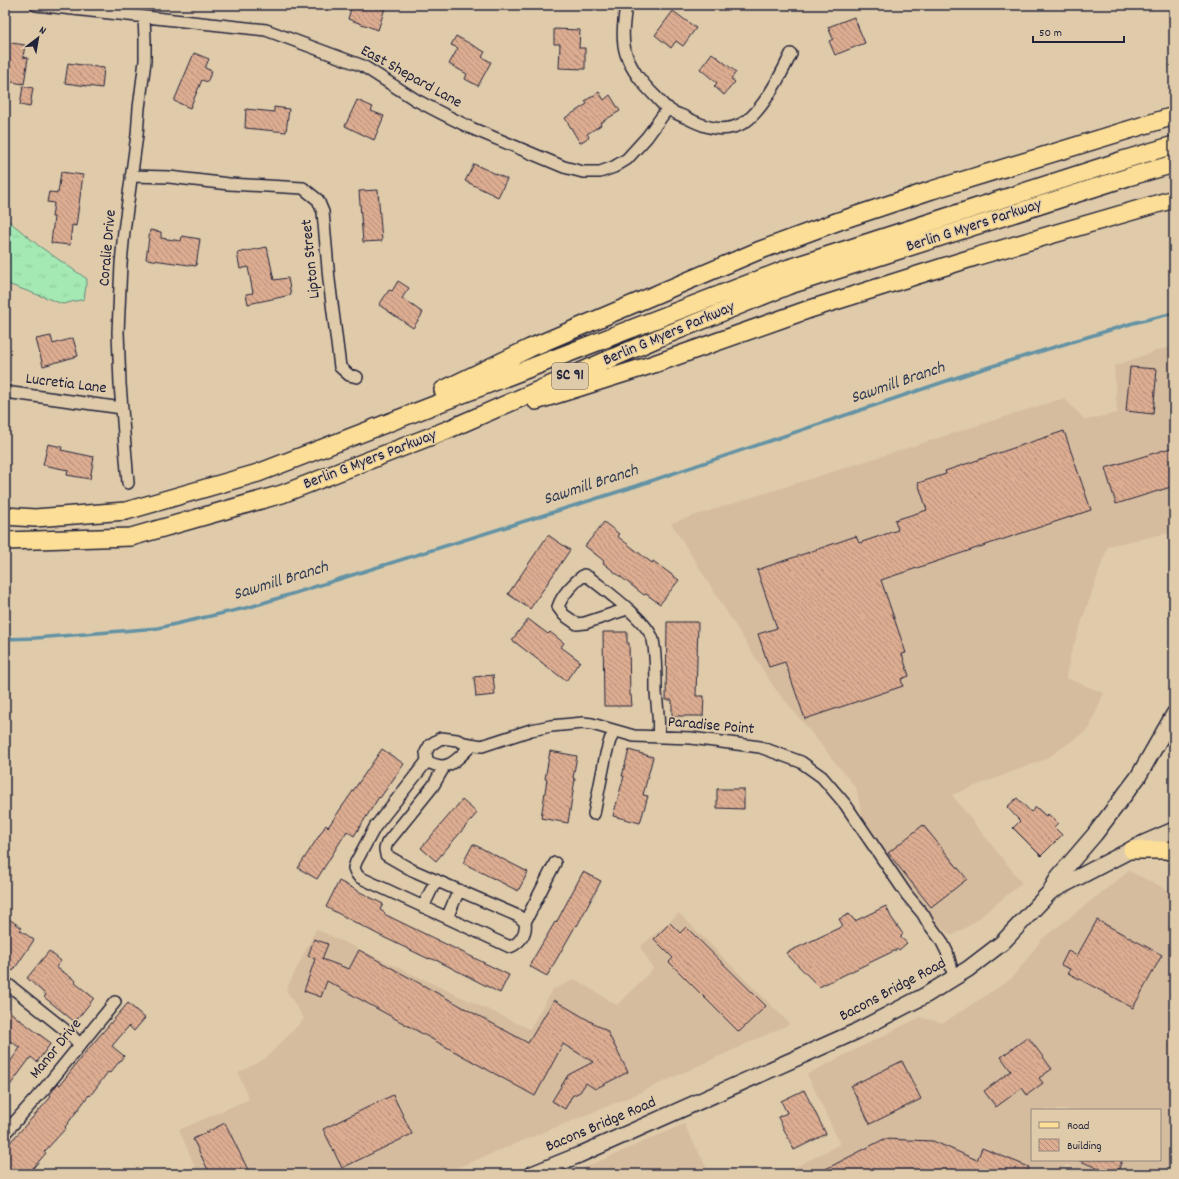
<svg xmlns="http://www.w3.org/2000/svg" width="1179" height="1179" font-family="Dekko,sans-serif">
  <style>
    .built { fill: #d6bc9e; fill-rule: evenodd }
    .grass { fill: url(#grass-tufts); stroke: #638678 }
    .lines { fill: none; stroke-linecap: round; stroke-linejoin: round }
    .stream { stroke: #6392a4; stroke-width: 3.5 }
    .building { fill: url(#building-back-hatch); stroke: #22223b }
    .street-casing { stroke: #22223b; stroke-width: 14 }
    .secondary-casing { stroke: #22223b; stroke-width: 18 }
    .primary-casing { stroke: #22223b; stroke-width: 20 }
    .street { stroke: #dfcbaa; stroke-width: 11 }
    .secondary { stroke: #dfcbaa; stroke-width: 15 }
    .primary { stroke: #fcde96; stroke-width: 17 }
    .labels { text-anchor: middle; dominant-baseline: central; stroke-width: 3; stroke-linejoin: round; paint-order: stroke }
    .shield { fill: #dfcbaa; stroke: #5b555c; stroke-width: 1 }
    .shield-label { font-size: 15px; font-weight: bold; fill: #22223b }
    .street-label { font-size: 16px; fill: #22223b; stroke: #dfcbaa }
    .water-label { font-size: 17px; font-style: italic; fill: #323e55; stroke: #dfcbaa }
  </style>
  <defs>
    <pattern id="grass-tufts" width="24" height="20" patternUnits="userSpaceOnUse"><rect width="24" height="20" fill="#a4e9b4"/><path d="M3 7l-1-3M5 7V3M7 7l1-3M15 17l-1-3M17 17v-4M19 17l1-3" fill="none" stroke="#8dc89c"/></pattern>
    <pattern id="building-back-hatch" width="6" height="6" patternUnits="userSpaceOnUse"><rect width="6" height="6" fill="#dcad91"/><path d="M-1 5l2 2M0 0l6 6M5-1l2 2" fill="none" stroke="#b28c78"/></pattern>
  </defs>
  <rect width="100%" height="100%" fill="#dfcbaa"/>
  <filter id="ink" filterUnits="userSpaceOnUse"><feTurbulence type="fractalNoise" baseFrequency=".025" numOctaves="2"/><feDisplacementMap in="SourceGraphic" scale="8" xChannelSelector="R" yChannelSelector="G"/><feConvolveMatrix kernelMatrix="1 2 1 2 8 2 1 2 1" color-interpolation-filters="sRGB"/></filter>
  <g filter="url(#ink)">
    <!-- built -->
    <path class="built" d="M1174,347V532L1108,546L1070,656L1066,678L1104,693L1089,729L1046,759L952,795L1022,883L973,923L952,936L936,923L864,825L856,788L773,686L671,523L1064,398L1085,420L1117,413L1114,366L1161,349Z
      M1129,871L1174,893V1160L1172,1174H1094L1066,1165L1059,1174H782L840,1144L807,1074L920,1017L943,1023L1011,979L1042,939ZM1032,1110H1160V1160H1032Z
      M679,913L790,1024L635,1095L442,1174H198L179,1130L249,1099L238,1073L266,1058L304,1019L286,990L316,929L530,1029L552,990L575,979L617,1005L653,969L640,947Z
      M684,1124L710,1174H570Z"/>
    <!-- grass -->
    <path class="grass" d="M5,218L39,246L87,279L84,299L63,304L5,283Z"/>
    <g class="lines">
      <!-- stream -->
      <path class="stream" d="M5,639L36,638L158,628L250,607L627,489L973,372L1133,323L1174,313"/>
    </g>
    <!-- building -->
    <path class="building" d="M352,5H386L378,30L348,19Z
      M673,11L696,28L683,46L676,41L671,48L655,35Z
      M854,17L865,43L835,55L829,41L833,39L828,27Z
      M554,29L580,30L579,48H585V69L559,68L560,44H554Z
      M456,36L485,52L482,57L491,62L478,86L465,79L467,74L449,64L458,48L451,45Z
      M5,42L25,45L23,57L28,58L24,84L5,81Z
      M194,53L209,59L205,68L212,71L207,82L202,80L190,108L174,101Z
      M712,53L736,72L731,79L735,82L724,95L714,86L717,83L700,69Z
      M68,63L104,68L102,88L65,83Z
      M23,86L33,88L30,107L20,105Z
      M599,92L604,100L610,95L620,111L600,123L601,125L587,134L589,137L580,143L565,118L587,104L585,101Z
      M357,100L373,107L371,111L384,116L374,140L345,126Z
      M274,107L289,109L286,132L245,128L246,109L274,112Z
      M474,164L507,179L498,197L465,181Z
      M61,172L83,175L76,226L72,225L70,245L51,243L54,217H52L54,203L47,202L49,192L58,193Z
      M378,190L382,241L363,242L359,191Z
      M150,230L161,232V238L181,241L182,236L200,239L196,266L146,259Z
      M267,247L274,280L288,278L291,295L248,304L246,294L253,293L248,267L240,269L237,253Z
      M398,281L409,288L402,298L423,313L413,328L379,305L389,290L392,291Z
      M51,336L53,344L73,338L78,356L43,366L36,339Z
      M1130,367L1157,369L1153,414L1126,411Z
      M1064,431L1091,510L881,580L906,653L902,654L909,676L901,679L903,686L805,719L785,662L769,667L758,634L777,628L757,570L856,536L859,543L898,530L895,520L927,510L918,483L946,474L945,471Z
      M48,444L62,447L61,450L94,457L90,479L67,475L68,470L43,465Z
      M1174,447V486L1116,504L1105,468Z
      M604,522L619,534L617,536L652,563L653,561L679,580L660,604L646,594L644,595L603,563L604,561L585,546Z
      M548,535L570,550L530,609L508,594Z
      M528,619L548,634L550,632L564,643L561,647L580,661L566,681L512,640Z
      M667,622H698L696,696H704L703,716H672V700H666Z
      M603,632H627V643H629L630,695H631L632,706H604Z
      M493,675L495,695L476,697L474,677Z
      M382,749L404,764L380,798L379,797L354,836L347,831L317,879L298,868L326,825L328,827Z
      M629,750L653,757L643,795L648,796L640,823L613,816L624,776H622Z
      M550,751L577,756L573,778L575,779L568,823L541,818L547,779H545Z
      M717,789H744V809L717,808Z
      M1017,798L1031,812L1036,807L1046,816L1048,814L1058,823L1054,827L1062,835L1041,856L1013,828L1020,821L1007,807Z
      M462,800L477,813L436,861L421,848Z
      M923,825L967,879L931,907L888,853Z
      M473,844L528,872L518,891L463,863Z
      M583,872L601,881L577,926L576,925L547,976L529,966L555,922L556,923Z
      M339,881L383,904L380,910L385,913L384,914L509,975L500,993L438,961L429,958V959L381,936L326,907Z
      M886,906L891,917L903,934L900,937L907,943L899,950L898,949L819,987L786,953L843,926L839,919L849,914L855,921Z
      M9,919L22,928L20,930L34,940L13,971L5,965V925Z
      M1097,920L1162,955L1133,1008L1068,973L1070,969L1061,965L1068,951L1077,956Z
      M670,923L680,933L686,927L766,1006L739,1032L669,962L673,958L654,939Z
      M314,939L328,944L322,959L349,969L359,950L528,1043L554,1000L607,1031L628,1072L595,1089L586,1083L580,1092L572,1096L565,1109L552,1101L568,1075L593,1062L563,1044L535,1096L327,981L321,997L304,991L315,959L308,956Z
      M49,951L61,961L56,967L76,981L75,983L94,998L75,1022L44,997L46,995L27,978Z
      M128,1003L145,1018L134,1031L129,1026L112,1046L124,1056L110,1073L108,1072L90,1096L89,1095L65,1127L66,1128L44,1152L46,1153L28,1174H5V1148L51,1097L49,1096L58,1083L60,1085L83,1055Z
      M5,1007L16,1017L51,1043L37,1062L31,1057L5,1092V1069L20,1048L5,1037Z
      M1028,1037L1052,1069L1039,1078L1043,1083L1027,1095L1022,1088L996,1107L984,1091L1011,1071L1001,1057Z
      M902,1061L921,1099L870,1124L851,1086Z
      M804,1090L826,1134L794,1150L778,1117L787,1113L781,1101Z
      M393,1095L412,1134L342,1168L323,1129Z
      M225,1123L250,1174H210L193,1139Z
      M884,1139L933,1141L977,1160L982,1148L1029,1167L1026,1174H816Z
      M1078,1160H1122L1117,1174H1111Z"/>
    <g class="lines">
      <defs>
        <path id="street" d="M36,5L266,30L363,66L416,100L441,113L471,128L564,167L583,172H600L614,167L627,159L647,137L668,108
          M626,5C624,20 621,39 626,54C632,71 642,83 655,96C659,100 663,105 668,109C674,113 681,115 687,118C706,128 725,134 745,122C764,109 781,75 791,54
          M131,176L169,177L229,184L303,188L318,200L323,212L329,280L340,367L349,375L357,377
          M5,392L122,408
          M128,483L120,384L118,332L121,264L124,231L137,135L139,108L145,61V39L144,17
          M627,609L585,623L577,624L564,615L558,607C562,595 574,582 584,575L590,578C606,591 648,621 653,640C656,655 656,677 656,692C657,707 660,722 658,737
          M472,745C457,759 448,774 427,761L426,752L430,745L441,738L457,740L464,743L482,746L531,730L551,726L583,723L592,724L634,736L691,738L760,747L801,762L822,777L845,804L907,895L923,914L928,923L941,940L947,952L954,977
          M427,761L375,827L356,862L354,868L356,873L359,877L510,947C520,943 527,933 525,922L518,916L412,870L386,855L385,849L387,843L433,786L444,767
          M594,814L606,754L610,740L615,731
          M423,907L436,880
          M447,918L459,890
          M525,922L555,863
          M5,982L69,1033L80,1045
          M5,1133L45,1088L115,1002"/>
        <path id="secondary" d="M1050,892L1144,843L1174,830
          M532,1174L579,1155L855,1032L926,995L968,969L1002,943L1050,892L1059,876L1095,834L1138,777L1174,714"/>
        <path id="primary" d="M443,390L530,348L758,251L839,221L932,190L1174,116
          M536,401L654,364L807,310L978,256L1174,199
          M5,516L35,518L126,511L258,473L789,268L1123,160L1174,145
          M5,541L131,537L282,494L447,430L656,339L787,286L1128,177L1174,164
          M1132,850H1167L1174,853"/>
      </defs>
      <!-- street casing -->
      <use href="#street" class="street-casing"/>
      <!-- secondary casing -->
      <use href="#secondary" class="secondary-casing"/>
      <!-- primary casing -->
      <use href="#primary" class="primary-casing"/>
      <!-- street -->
      <use href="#street" class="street"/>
      <!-- secondary -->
      <use href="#secondary" class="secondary"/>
      <!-- primary -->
      <use href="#primary" class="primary"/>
    </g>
  </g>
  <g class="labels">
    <!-- shield labels -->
    <rect class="shield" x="552" y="363" width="36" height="26" rx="3"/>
    <g class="shield-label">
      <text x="570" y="376">SC 91</text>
    </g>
    <!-- street labels -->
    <g class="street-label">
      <text transform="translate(411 77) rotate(29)">East Shepard Lane</text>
      <text transform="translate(974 226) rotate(-18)">Berlin G Myers Parkway</text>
      <text transform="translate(108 248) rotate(-85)">Coralie Drive</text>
      <text transform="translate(311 259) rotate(-96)">Lipton Street</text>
      <text transform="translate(669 334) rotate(-23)">Berlin G Myers Parkway</text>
      <text transform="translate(66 384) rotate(7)">Lucretia Lane</text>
      <text transform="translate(370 460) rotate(-21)">Berlin G Myers Parkway</text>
      <text transform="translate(711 726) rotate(5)">Paradise Point</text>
      <text transform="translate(893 990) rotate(-28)">Bacons Bridge Road</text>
      <text transform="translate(56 1049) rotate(-51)">Manor Drive</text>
      <text transform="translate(601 1125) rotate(-23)">Bacons Bridge Road</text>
    </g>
    <!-- water labels -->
    <g class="water-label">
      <text transform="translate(898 384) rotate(-19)">Sawmill Branch</text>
      <text transform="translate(591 486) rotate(-18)">Sawmill Branch</text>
      <text transform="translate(281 582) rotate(-17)">Sawmill Branch</text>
    </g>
  </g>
  <!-- margin -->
  <rect width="1179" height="1179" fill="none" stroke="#dfcbaa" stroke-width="20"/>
  <rect x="10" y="10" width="1159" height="1159" fill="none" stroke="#22223b" stroke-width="1.5" filter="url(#ink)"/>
  <!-- legend -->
  <rect x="1031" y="1109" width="130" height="52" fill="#dfcbaa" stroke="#93877e"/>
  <rect x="1039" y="1122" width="20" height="6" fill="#fcde96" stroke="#93877e"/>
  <text x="1067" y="1129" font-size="12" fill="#22223b">Road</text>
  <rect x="1039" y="1139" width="20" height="12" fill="url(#building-back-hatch)" stroke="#93877e"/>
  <text x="1067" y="1149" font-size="12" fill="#22223b">Building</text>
  <!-- north arrow -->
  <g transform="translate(38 38) rotate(31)" stroke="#dfcbaa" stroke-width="3" paint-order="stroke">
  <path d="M0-3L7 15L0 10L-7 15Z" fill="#22223b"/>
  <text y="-6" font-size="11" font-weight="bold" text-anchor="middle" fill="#22223b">N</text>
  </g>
  <!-- scale -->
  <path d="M1033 36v6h91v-6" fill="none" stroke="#22223b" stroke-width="2"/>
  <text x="1039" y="36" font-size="12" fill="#22223b" stroke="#dfcbaa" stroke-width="3" paint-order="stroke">50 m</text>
</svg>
